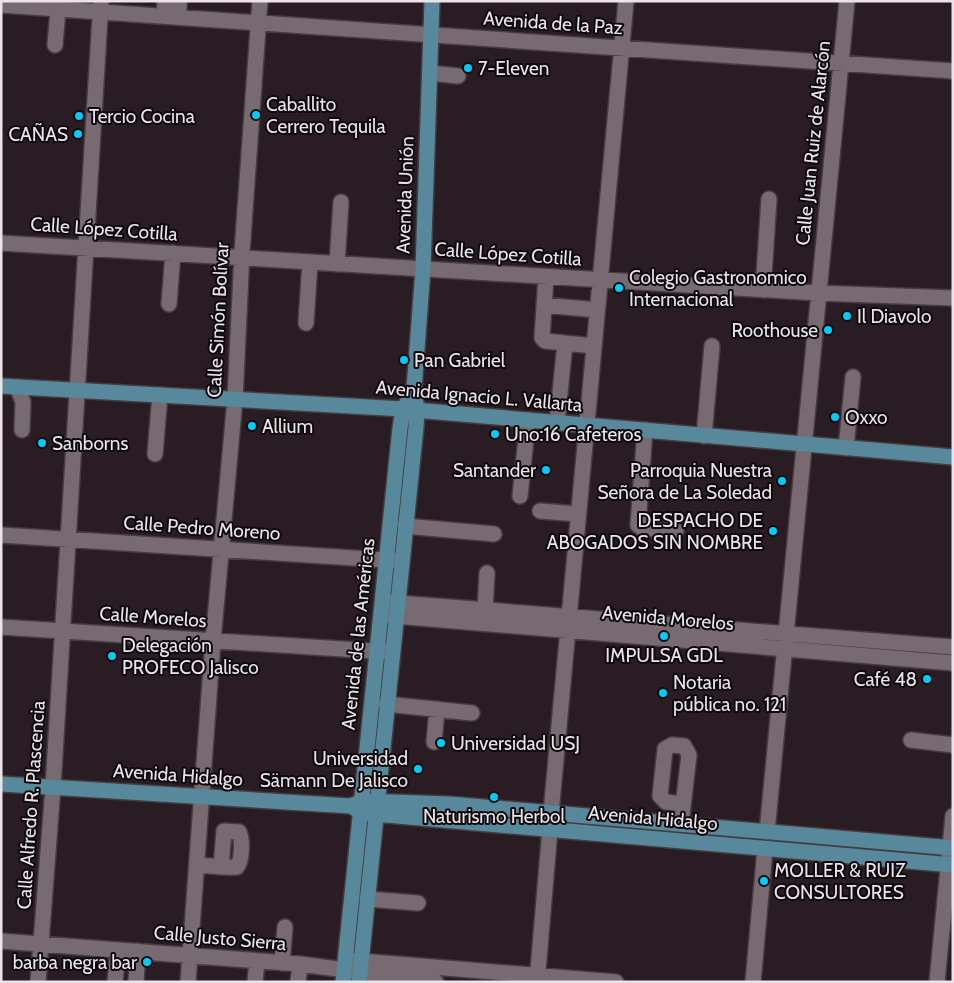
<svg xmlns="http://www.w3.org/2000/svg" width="954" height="983" font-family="Cabin,sans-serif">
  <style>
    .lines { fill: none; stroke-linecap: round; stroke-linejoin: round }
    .minor-casing { stroke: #453c41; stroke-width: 18 }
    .major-casing { stroke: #453c41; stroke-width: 18 }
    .minor { stroke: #786a71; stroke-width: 15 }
    .major { stroke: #58889c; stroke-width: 15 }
    .poi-dot { fill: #00cbf9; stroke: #0e090c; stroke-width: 2 }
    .labels { text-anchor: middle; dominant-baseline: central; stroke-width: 4; stroke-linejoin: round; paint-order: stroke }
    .street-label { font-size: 19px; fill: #ebe3e7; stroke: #0e090c }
    .poi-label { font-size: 19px; fill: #ebe3e7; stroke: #0e090c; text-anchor: start }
  </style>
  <rect width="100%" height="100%" fill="#291d23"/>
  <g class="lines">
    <defs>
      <path id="minor" d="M1,5L953,71
        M164,16L165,1
        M179,17V1
        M55,45L58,9
        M430,73L458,76
        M1,243L818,293L953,298
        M337,264L341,202
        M546,277L542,338L545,341L594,346
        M763,290L769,199
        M169,304L173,253
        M544,305L597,310
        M306,323L310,262
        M17,387L23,402L22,430
        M557,423L565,343
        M645,430L638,525L642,528L676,531
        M704,436L712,346
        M846,448L853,377
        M155,454L160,395
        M520,496L528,420
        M540,511L578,514
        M405,526L494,534
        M1,535L400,561
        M386,602L953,647
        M485,610L487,573
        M383,615L953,663
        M1,627L389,652
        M386,704L472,713
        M911,740L953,745
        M434,742L437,709
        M551,813L626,1
        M681,824L689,755L684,746L672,745L665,749L660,796L666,802L683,804
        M767,832L847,1
        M197,865C210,866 224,868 237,867C242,860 243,840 239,832L224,831L221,867
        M367,899L418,903
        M1,941L300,964L436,982
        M348,960L616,982
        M282,963L285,927
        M38,982L53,787L101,1
        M115,982L118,950
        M136,982L138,951
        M188,982L213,641L235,399L242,252L260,1
        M255,982L257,961
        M298,982L300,964
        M537,982L550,829
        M753,982L765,849
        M937,982L953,816"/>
      <path id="major" d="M1,386L403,409L953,457
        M1,784L351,806L361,812L375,814L953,865
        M351,806L362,801L449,804L953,848
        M343,982L400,428L403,409L408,401
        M359,982L416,427L417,410L414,389L423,269L432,1"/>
    </defs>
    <!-- minor casing -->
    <use href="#minor" class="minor-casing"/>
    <!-- major casing -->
    <use href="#major" class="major-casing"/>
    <!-- minor -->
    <use href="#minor" class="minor"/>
    <!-- major -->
    <use href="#major" class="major"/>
  </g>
  <!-- markers -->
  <g class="poi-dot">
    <circle cx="468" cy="68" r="5"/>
    <circle cx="256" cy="115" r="5"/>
    <circle cx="79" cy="116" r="5"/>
    <circle cx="78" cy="134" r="5"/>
    <circle cx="619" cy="288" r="5"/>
    <circle cx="847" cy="316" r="5"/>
    <circle cx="828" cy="330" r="5"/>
    <circle cx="404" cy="360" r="5"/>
    <circle cx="835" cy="417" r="5"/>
    <circle cx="252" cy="426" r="5"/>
    <circle cx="495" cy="434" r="5"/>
    <circle cx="42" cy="443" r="5"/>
    <circle cx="546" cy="470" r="5"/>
    <circle cx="782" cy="481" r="5"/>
    <circle cx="773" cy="531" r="5"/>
    <circle cx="664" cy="636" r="5"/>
    <circle cx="112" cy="656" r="5"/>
    <circle cx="927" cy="679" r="5"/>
    <circle cx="663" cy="693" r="5"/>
    <circle cx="441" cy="743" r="5"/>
    <circle cx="418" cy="769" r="5"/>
    <circle cx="494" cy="797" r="5"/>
    <circle cx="764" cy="881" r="5"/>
    <circle cx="147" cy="962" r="5"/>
  </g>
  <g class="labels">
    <!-- street labels -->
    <g class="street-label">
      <text transform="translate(553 23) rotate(4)">Avenida de la Paz</text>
      <text transform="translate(813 143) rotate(-84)">Calle Juan Ruiz de Alarcón</text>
      <text transform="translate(405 195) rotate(-88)">Avenida Unión</text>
      <text transform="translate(104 229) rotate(4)">Calle López Cotilla</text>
      <text transform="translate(508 254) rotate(4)">Calle López Cotilla</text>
      <text transform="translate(218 320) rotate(-87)">Calle Simón Bolívar</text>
      <text transform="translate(479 396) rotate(5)">Avenida Ignacio L. Vallarta</text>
      <text transform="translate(202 528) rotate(4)">Calle Pedro Moreno</text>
      <text transform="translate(153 617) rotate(4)">Calle Morelos</text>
      <text transform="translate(668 618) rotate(5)">Avenida Morelos</text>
      <text transform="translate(358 634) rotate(-84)">Avenida de las Américas</text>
      <text transform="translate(178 775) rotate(4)">Avenida Hidalgo</text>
      <text transform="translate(31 805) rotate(-86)">Calle Alfredo R. Plascencia</text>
      <text transform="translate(653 818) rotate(5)">Avenida Hidalgo</text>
      <text transform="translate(220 938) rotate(5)">Calle Justo Sierra</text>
    </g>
    <!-- poi labels -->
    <g class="poi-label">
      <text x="478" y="68">7-Eleven</text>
      <text x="266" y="104">Caballito<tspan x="266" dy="22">Cerrero Tequila</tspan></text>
      <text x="89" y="116">Tercio Cocina</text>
      <text x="68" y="134" text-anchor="end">CAÑAS</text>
      <text x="629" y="277">Colegio Gastronomico<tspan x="629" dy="22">Internacional</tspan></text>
      <text x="857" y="316">Il Diavolo</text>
      <text x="818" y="330" text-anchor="end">Roothouse</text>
      <text x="414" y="360">Pan Gabriel</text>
      <text x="845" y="417">Oxxo</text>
      <text x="262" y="426">Allium</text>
      <text x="505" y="434">Uno:16 Cafeteros</text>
      <text x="52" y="443">Sanborns</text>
      <text x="536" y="470" text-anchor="end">Santander</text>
      <text x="772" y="470" text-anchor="end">Parroquia Nuestra<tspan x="772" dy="22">Señora de La Soledad</tspan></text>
      <text x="763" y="520" text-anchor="end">DESPACHO DE<tspan x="763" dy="22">ABOGADOS SIN NOMBRE</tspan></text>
      <text x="122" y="645">Delegación<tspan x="122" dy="22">PROFECO Jalisco</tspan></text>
      <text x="664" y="655" text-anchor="middle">IMPULSA GDL</text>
      <text x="917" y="679" text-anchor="end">Café 48</text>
      <text x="673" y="682">Notaria<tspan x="673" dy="22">pública no. 121</tspan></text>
      <text x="451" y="743">Universidad USJ</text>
      <text x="408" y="758" text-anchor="end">Universidad<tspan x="408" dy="22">Sämann De Jalisco</tspan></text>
      <text x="494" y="816" text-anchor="middle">Naturismo Herbol</text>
      <text x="774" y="870">MOLLER &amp; RUIZ<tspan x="774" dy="22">CONSULTORES</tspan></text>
      <text x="137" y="962" text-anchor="end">barba negra bar</text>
    </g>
  </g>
  <!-- border -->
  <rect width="954" height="983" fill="none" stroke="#ebe3e7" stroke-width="5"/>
</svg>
